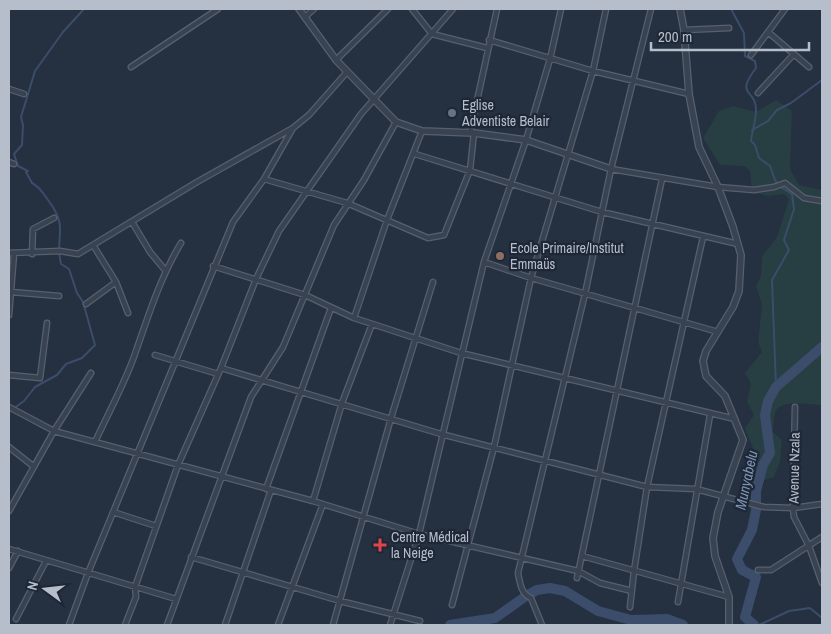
<svg xmlns="http://www.w3.org/2000/svg" width="831" height="634" font-family="'Archivo Narrow',sans-serif">
  <style>
    .green { fill: #273e42 }
    .lines { fill: none; stroke-linecap: round; stroke-linejoin: round }
    .stream { stroke: #3b4d6a; stroke-width: 2 }
    .river { stroke: #3b4d6a; stroke-width: 10 }
    .minor-casing { stroke: #57606e; stroke-width: 7 }
    .tertiary-casing { stroke: #57606e; stroke-width: 8 }
    .minor { stroke: #394250; stroke-width: 4.5 }
    .tertiary { stroke: #394250; stroke-width: 5.5 }
    .worship-dot { fill: #6b7280; stroke: #1e2736; stroke-width: 2 }
    .education-dot { fill: #8d6e63; stroke: #1e2736; stroke-width: 2 }
    .health-dot { fill: #e0444e; stroke: #1e2736; stroke-width: 2 }
    .labels { text-anchor: middle; dominant-baseline: central; stroke-width: 4.5; stroke-linejoin: round; paint-order: stroke }
    .poi-label { font-size: 14px; fill: #b6becb; stroke: #1e2736; text-anchor: start }
    .street-label { font-size: 14px; fill: #b6becb; stroke: #1e2736 }
    .water-label { font-size: 15px; font-style: italic; fill: #7d93b2; stroke: #1e2736 }
  </style>
  <rect width="100%" height="100%" fill="#253041"/>
  <!-- green -->
  <path class="green" d="M776,100L792,111L790,169L799,185L822,190V405C811,405 781,399 776,411C773,417 774,426 773,432L782,440L780,462L774,477L762,481L758,494L751,501L744,497L757,458L745,428L754,415L747,402L751,384L745,373L762,352L758,342L762,304L756,286L761,276L762,256L777,237L789,199L784,194L768,196L752,192L750,171L744,166L720,165L703,138L719,111L733,106L756,112Z"/>
  <g class="lines">
    <!-- stream -->
    <path class="stream" d="M731,9L744,33L745,56L755,61L756,68C734,97 756,88 756,110C756,121 752,131 751,141L755,145L759,158L770,166L775,180L779,186L792,194L794,209L784,240L789,250L772,280L776,387
      M752,130L768,121L777,110L791,103L822,80
      M9,412L24,401L35,387L57,375L66,364L82,358L95,345L83,302L77,293L69,269L61,264C54,235 70,229 48,200C43,193 40,187 32,183L26,172L28,171L18,166L14,154L22,145L23,125L21,117L35,71L63,32L84,9
      M759,625L789,611L810,608L822,618"/>
    <!-- river -->
    <path class="river" d="M450,625L495,618L526,596L537,590L550,588L565,591L598,611L631,620L667,619L683,625
      M754,625L745,617L756,577L742,570L737,559L752,530L756,510V491L763,465L770,453L765,415L768,401L776,387L822,347"/>
    <defs>
      <path id="minor" d="M412,9L432,34L487,48
        M305,17L314,9
        M684,30L729,28
        M768,32L809,67
        M489,40L593,71L689,94
        M751,55L785,9
        M336,60L388,9
        M131,67L218,9
        M9,89L24,94
        M758,93L794,54
        M470,133L497,9
        M415,154L602,212L738,244
        M9,162L14,164
        M611,169L718,187L754,190L774,187L785,183L804,198L822,201
        M264,179L347,203L428,238L444,235L470,170L474,133
        M132,222L150,252L165,270
        M93,245L116,282L128,313
        M9,253L60,251L78,254L197,182L293,128L309,115L347,72
        M32,254L33,229L54,218
        M484,262L531,278L718,332
        M213,266L305,295L354,318L461,353L735,419
        M11,292L59,296
        M86,304L116,282
        M9,315L14,254
        M354,318L387,220L422,131
        M155,355L218,374
        M221,368L441,434L647,487L696,489L764,507L793,508L822,504
        M9,375L40,378L47,323
        M9,407L54,431L313,501L419,534L578,571L600,583L632,591
        M795,407L793,508L794,517L809,546L822,583
        M95,442C109,411 127,380 137,348C150,311 161,276 181,243
        M9,447L33,466
        M266,489L331,308
        M313,501L342,403L372,324
        M9,511L54,431L91,373
        M113,512L156,526
        M9,549L176,599
        M582,556L729,597
        M191,557L340,601L420,621
        M9,568L18,551
        M758,570H771L822,537
        M577,578L662,179
        M678,602L710,415
        M452,605L494,447L531,278L593,71L606,9
        M630,607L634,571L647,487L703,237
        M16,619L46,561
        M69,625L88,573L233,222L264,179L293,128
        M125,625L136,597L135,587L178,465L221,368L256,279L279,231L361,114L453,9
        M167,625L251,397L283,347L334,225L364,180L396,122
        M225,625L271,490
        M278,625L323,504
        M333,625L391,418L433,282
        M390,625L419,534L484,262L526,140L550,59L561,9
        M542,625L531,598C521,594 520,583 518,573L585,294L611,169L651,9"/>
      <path id="tertiary" d="M299,9L336,60L396,122L422,131L474,133L526,140L611,169
        M680,9L684,30L689,94L699,147L718,187L733,227L741,255L739,291L733,307L706,351L703,361L706,376L725,396L743,440L718,512L713,538L715,556L729,597V625"/>
    </defs>
    <!-- minor casing -->
    <use href="#minor" class="minor-casing"/>
    <!-- tertiary casing -->
    <use href="#tertiary" class="tertiary-casing"/>
    <!-- minor -->
    <use href="#minor" class="minor"/>
    <!-- tertiary -->
    <use href="#tertiary" class="tertiary"/>
  </g>
  <!-- markers -->
  <circle class="worship-dot" cx="452" cy="113" r="5"/>
  <circle class="education-dot" cx="500" cy="256" r="5"/>
  <path class="health-dot" d="M377.5 537.5h5v5h5v5h-5v5h-5v-5h-5v-5h5z"/>
  <g class="labels">
    <!-- poi labels -->
    <g class="poi-label">
      <text x="462" y="105">Eglise<tspan x="462" dy="16">Adventiste Belair</tspan></text>
      <text x="510" y="248">Ecole Primaire/Institut<tspan x="510" dy="16">Emmaüs</tspan></text>
      <text x="391" y="537">Centre Médical<tspan x="391" dy="16">la Neige</tspan></text>
    </g>
    <!-- street labels -->
    <g class="street-label">
      <text transform="translate(794 468) rotate(-89)">Avenue Nzala</text>
    </g>
    <!-- water labels -->
    <g class="water-label">
      <text transform="translate(746 480) rotate(-78)">Munyabelu</text>
    </g>
  </g>
  <!-- border -->
  <rect width="831" height="634" fill="none" stroke="#b6becb" stroke-width="20"/>
  <!-- north arrow -->
  <g transform="translate(45 589) rotate(285)" stroke="#1e2736" stroke-width="4" paint-order="stroke">
  <path d="M0-4L9 19L0 12L-9 19Z" fill="#b6becb"/>
  <text y="-8" font-size="14" font-weight="bold" text-anchor="middle" fill="#b6becb">N</text>
  </g>
  <!-- scale -->
  <path d="M651 42v8h158v-8" fill="none" stroke="#b6becb" stroke-width="2.5"/>
  <text x="658" y="42" font-size="15" fill="#b6becb" stroke="#1e2736" stroke-width="4" paint-order="stroke">200 m</text>
</svg>
